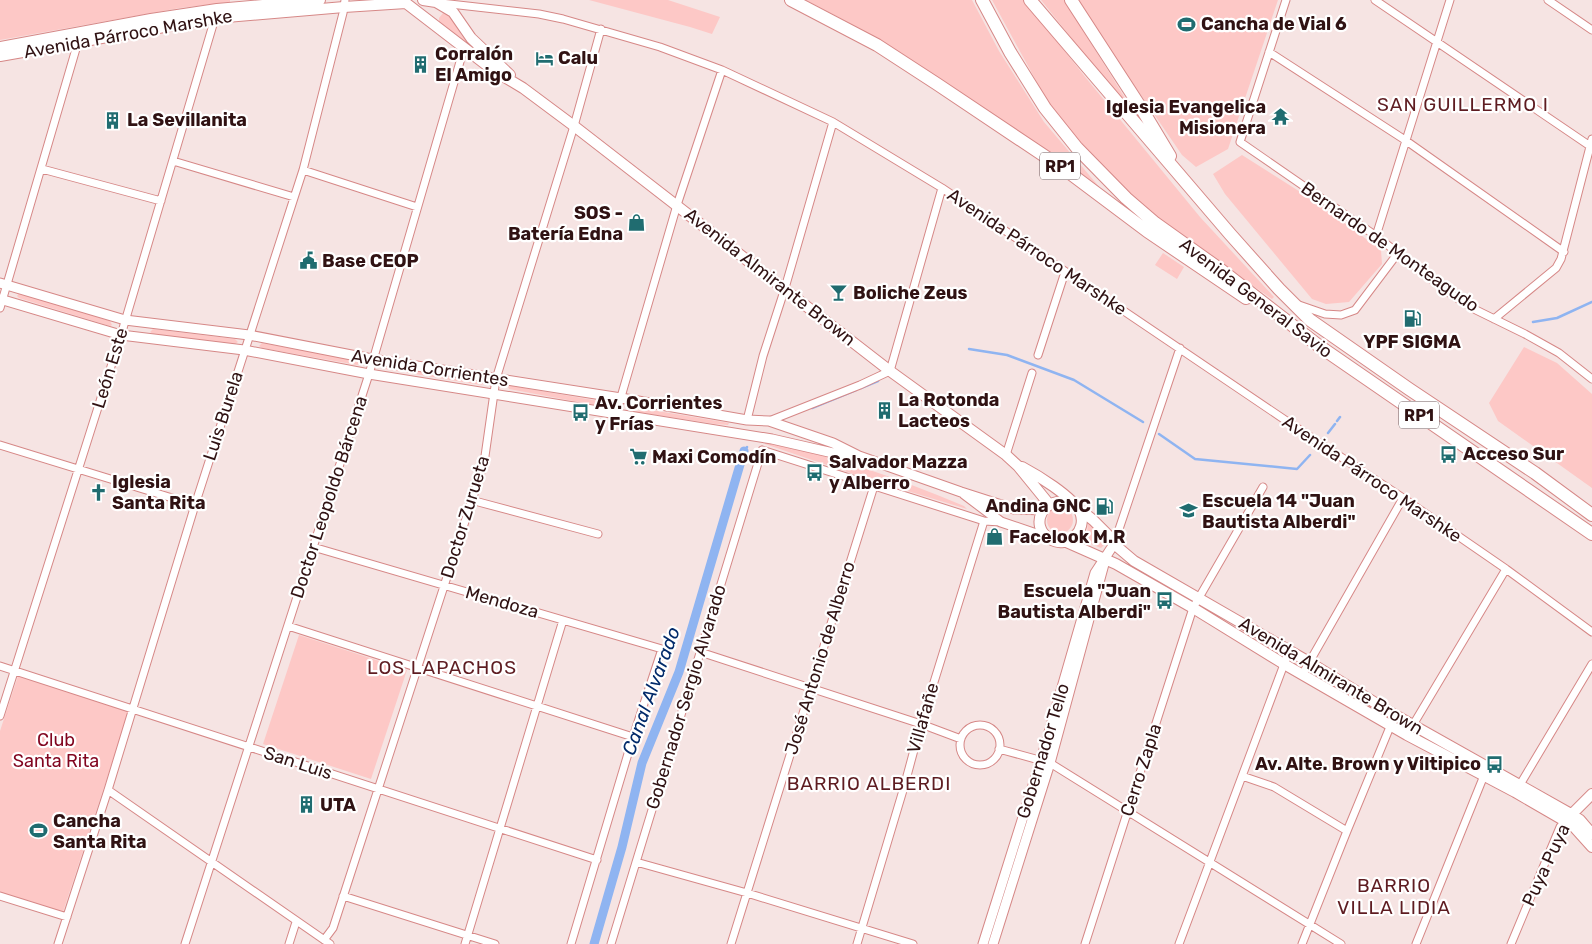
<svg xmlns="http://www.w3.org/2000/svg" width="1592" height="944" font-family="Rubik,sans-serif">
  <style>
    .green { fill: #fdc8c6 }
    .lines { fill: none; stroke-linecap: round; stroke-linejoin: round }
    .stream { stroke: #8fb4f1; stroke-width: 2.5 }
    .canal { stroke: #8fb4f1; stroke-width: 9 }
    .minor-casing { stroke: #d68887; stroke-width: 9 }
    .tertiary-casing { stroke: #d68887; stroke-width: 11 }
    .secondary-casing { stroke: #d68887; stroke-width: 12 }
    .motorway-casing { stroke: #d68887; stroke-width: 14 }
    .minor { stroke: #fff; stroke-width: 7 }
    .tertiary { stroke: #fff; stroke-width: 9 }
    .secondary { stroke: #fff; stroke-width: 10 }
    .motorway { stroke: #fff; stroke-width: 12 }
    .labels { text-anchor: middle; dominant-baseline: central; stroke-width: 4.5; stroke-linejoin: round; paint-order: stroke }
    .shield { fill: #fff; stroke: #6e595a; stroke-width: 1 }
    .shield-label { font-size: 16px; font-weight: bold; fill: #301213 }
    .poi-label { font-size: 18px; font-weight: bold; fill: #301213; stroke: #fff; text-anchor: start }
    .street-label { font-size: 18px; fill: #301213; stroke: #fff }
    .park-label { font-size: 18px; fill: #81051f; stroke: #fff }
    .neighbourhood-label { font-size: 19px; letter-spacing: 1px; fill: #5e1c21; stroke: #fff }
    .water-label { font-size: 19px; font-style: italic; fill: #022a6a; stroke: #fff }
  </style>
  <rect width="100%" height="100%" fill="#f6e4e3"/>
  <!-- green -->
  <path class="green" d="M0,0H230V2L180,8L0,40Z
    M589,0H668L720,17L712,34L690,27Z
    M805,0H972L999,51L1044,122L1101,189C1004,124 910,51 805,0Z
    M992,0H1024L1086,78L1200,217L1274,297L1272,299L1221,264L1141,206L1076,138L1046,99Z
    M1041,0H1064L1145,130Z
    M1078,0H1278L1228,149L1196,167L1182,155L1091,22Z
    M443,13C453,15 457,29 463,37C470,46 481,53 489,61L439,22V18Z
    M1242,155L1316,202L1381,250L1382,264L1349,302L1326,304L1312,299L1225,194L1213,174Z
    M1163,253L1184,267L1177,279L1155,265Z
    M19,293L110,321L112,325L110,326L19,298L17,296Z
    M153,329L235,339L238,342L235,344L153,334L150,332Z
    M262,343L357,360L359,364L357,365L262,348L259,346Z
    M1524,347L1557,363L1592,394V488L1498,421L1489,403Z
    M383,367L400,369L401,367L482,381L483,384L481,385L385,369Z
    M507,385L605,402L607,405L605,407L509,389Z
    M630,409L637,411L646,409L729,423L728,425L715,424L630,411Z
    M765,442C833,455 900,479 964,506L967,509L871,480L765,444Z
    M1047 520a13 13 0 1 1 26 0a13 13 0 1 1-26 0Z
    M1088,522L1102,535L1105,544L1101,548L1081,540L1087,532Z
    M299,635L407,670L371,779L263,744Z
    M18,676L129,711L63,912L0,894V731Z"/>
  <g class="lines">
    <!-- stream -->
    <path class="stream" d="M1533,322L1557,318L1592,302
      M969,349L1007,355L1074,380L1143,422
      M861,388L878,381
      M812,408L856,390
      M1337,421L1340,417
      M1328,433L1335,424
      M1159,434L1195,459L1297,469L1310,455
      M744,451L747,447"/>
    <!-- canal -->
    <path class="canal" d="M594,944L622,847L642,763L679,672L744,451"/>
    <defs>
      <path id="minor" d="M1286,0L1240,142L1376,236L1452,295L1476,310L1525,334L1559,353L1592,379
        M1375,0L1590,146
        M1548,0L1592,30
        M441,3L539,14L563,19L660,47L722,70L833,122L942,188L1288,422L1403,498L1506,569L1592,632
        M1269,52L1405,140L1564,252
        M173,161L294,197
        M42,169L161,201
        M303,170L417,207
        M1376,236L1450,0
        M1299,305L1325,314L1341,315L1355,310L1398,253
        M0,308L78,42
        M1494,319L1556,268L1561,259L1592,139
        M1038,355L1065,272
        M616,414L677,205L722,70
        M747,420L763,356L785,288L833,122
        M769,421L860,385L890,371L942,188
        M0,445L195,505
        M762,450L984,521L1001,522
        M1006,455L1032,373
        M471,500L598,534
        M1114,544L1180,348
        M313,547L662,649L633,737L571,944
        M288,626L633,737
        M700,652L921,724L961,739
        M0,666L597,860
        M1302,675L1403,498
        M0,716L121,335L215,18
        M960 745a20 20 0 1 1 40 0a20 20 0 1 1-40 0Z
        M1407,735L1506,569
        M999,749L1050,763L1341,944
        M1242,776L1274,787L1347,831
        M1518,788L1592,664
        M108,790L330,944
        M636,862L747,893L913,944
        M0,896L67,917
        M343,896L495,944
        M324,940L333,928L484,463L496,379L574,126L601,29
        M58,944L108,790L195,505L303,170L343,13L345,0
        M185,944L369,374L464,48
        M289,944L296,922
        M465,944L563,620
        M611,944L762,450
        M731,944L874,486
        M857,944L904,787L921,724L984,521
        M1085,944L1193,608L1263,487
        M1179,944L1289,651
        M1302,944L1347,831L1392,722
        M1416,944L1485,773
        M1511,944L1560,827L1565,821"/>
      <path id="tertiary" d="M0,283L125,320L249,335L372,359L621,398L747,420L769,421L833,443L859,456L961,492L1014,509L1043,510
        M0,299L121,335L244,350L369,374L772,439L833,453L851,455
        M964,494L1001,522L1048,538
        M983,944L1041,760L1095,573L1114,544
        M993,944L1050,763L1104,564"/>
      <path id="secondary" d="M402,0L493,70L523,88L574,126L890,371L1006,455L1018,466L1049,504
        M423,0L436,2L453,12L471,38L510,75
        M0,47L151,19L217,9L320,0
        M0,56L215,18L344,7L406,3
        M1022,467C1037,475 1072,496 1080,512C1088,530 1068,550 1050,539C1028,526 1043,494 1072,503
        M1077,507L1093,520L1108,535L1114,544L1134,561L1309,662L1395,715L1571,814L1580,820L1592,834
        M1064,541L1116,564L1193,608L1284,664L1407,735L1515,792L1565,821L1574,827L1592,847
        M1568,818L1592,794"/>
      <path id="motorway" d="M791,0L877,45L937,84L1067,171L1147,231L1246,298
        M982,0L1010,52L1045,108L1077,148L1126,198L1155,223L1221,270L1319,346L1592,534
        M1030,0L1230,234L1279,289L1310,320L1409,389L1535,473L1592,515
        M1071,0L1143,111L1170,156"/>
    </defs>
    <!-- minor casing -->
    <use href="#minor" class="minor-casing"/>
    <!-- tertiary casing -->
    <use href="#tertiary" class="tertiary-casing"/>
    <!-- secondary casing -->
    <use href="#secondary" class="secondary-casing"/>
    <!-- motorway casing -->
    <use href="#motorway" class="motorway-casing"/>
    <!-- minor -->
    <use href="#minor" class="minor"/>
    <!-- tertiary -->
    <use href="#tertiary" class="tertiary"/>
    <!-- secondary -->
    <use href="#secondary" class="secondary"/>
    <!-- motorway -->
    <use href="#motorway" class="motorway"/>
  </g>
  <!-- icons -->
  <defs>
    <symbol id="stadium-bare" viewBox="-9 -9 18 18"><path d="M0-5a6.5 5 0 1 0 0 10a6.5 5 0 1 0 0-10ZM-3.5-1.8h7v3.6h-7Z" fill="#206c70" stroke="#fff" stroke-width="2.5" paint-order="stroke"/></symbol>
    <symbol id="hotel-bare" viewBox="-9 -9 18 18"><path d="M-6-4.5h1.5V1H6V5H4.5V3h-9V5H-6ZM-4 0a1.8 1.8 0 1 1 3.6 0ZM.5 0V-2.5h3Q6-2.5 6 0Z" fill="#206c70" stroke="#fff" stroke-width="2.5" paint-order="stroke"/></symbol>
    <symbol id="building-bare" viewBox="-9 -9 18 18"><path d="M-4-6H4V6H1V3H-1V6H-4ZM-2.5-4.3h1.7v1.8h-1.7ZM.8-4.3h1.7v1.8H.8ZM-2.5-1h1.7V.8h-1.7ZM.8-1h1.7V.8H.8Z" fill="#206c70" stroke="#fff" stroke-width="2.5" paint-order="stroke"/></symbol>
    <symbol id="temple-bare" viewBox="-9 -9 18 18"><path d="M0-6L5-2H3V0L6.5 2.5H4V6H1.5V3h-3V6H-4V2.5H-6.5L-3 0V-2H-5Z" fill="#206c70" stroke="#fff" stroke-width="2.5" paint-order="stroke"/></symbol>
    <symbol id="shop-bare" viewBox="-9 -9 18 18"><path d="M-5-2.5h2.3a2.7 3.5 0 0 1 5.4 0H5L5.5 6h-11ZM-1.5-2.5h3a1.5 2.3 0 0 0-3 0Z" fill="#206c70" stroke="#fff" stroke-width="2.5" paint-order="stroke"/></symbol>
    <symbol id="civic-bare" viewBox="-9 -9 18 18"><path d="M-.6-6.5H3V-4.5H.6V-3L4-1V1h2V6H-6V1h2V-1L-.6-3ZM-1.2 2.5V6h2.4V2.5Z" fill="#206c70" stroke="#fff" stroke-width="2.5" paint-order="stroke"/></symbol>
    <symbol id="bar-bare" viewBox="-9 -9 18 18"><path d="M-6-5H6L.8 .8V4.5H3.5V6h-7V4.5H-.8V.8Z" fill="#206c70" stroke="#fff" stroke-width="2.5" paint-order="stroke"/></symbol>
    <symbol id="fuel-bare" viewBox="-9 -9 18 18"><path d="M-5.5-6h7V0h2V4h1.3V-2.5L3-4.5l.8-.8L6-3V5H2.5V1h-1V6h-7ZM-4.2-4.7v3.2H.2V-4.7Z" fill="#206c70" stroke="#fff" stroke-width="2.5" paint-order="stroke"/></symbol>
    <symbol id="bus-bare" viewBox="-9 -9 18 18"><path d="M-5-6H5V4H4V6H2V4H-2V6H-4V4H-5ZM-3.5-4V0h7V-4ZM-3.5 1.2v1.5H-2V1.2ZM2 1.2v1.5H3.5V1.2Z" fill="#206c70" stroke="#fff" stroke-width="2.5" paint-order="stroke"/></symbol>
    <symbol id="supermarket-bare" viewBox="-9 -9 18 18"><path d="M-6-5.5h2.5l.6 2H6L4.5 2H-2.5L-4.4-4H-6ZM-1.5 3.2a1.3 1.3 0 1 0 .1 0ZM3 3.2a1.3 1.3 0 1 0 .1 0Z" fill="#206c70" stroke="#fff" stroke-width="2.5" paint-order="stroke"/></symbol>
    <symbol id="church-bare" viewBox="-9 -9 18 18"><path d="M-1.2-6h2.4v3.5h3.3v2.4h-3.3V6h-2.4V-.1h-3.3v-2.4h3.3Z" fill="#206c70" stroke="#fff" stroke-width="2.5" paint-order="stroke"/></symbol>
    <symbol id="school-bare" viewBox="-9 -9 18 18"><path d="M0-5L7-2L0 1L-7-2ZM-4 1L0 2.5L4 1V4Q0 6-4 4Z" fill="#206c70" stroke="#fff" stroke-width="2.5" paint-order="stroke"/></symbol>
  </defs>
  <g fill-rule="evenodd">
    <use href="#stadium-bare" x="1174" y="12" width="25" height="25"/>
    <use href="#hotel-bare" x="532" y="46" width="25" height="25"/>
    <use href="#building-bare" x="408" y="52" width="25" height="25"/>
    <use href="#temple-bare" x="1268" y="104" width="25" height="25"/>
    <use href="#building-bare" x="100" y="108" width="25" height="25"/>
    <use href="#shop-bare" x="624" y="210" width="25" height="25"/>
    <use href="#civic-bare" x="296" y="248" width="25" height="25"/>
    <use href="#bar-bare" x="826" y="280" width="25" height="25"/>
    <use href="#fuel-bare" x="1400" y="306" width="25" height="25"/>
    <use href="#building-bare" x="872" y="398" width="25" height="25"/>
    <use href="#bus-bare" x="568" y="400" width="25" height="25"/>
    <use href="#bus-bare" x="1436" y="442" width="25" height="25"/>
    <use href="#supermarket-bare" x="626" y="444" width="25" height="25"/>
    <use href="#bus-bare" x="802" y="460" width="25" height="25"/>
    <use href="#church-bare" x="86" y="480" width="25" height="25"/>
    <use href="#fuel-bare" x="1092" y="494" width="25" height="25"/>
    <use href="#school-bare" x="1176" y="498" width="25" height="25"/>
    <use href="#shop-bare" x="982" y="524" width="25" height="25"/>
    <use href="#bus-bare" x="1152" y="588" width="25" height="25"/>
    <use href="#bus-bare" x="1482" y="752" width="25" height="25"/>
    <use href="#building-bare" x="294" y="792" width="25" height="25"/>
    <use href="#stadium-bare" x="26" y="818" width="25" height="25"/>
  </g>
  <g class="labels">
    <!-- shield labels -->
    <g class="shield">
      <rect x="1040" y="152.5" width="40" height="27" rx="4"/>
      <rect x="1399" y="401.5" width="40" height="27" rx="4"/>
    </g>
    <g class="shield-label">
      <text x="1060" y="166">RP1</text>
      <text x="1419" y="415">RP1</text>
    </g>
    <!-- poi labels -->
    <g class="poi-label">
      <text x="1201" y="24">Cancha de Vial 6</text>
      <text x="435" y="54">Corralón<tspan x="435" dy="21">El Amigo</tspan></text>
      <text x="558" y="58">Calu</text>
      <text x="1266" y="107" text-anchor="end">Iglesia Evangelica<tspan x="1266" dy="21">Misionera</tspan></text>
      <text x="127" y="120">La Sevillanita</text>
      <text x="623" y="213" text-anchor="end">SOS -<tspan x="623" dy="21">Batería Edna</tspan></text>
      <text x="322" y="261">Base CEOP</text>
      <text x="853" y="293">Boliche Zeus</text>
      <text x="1412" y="342" text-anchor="middle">YPF SIGMA</text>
      <text x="898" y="400">La Rotonda<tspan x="898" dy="21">Lacteos</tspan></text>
      <text x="595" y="403">Av. Corrientes<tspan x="595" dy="21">y Frías</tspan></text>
      <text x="1463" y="454">Acceso Sur</text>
      <text x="652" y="457">Maxi Comodín</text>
      <text x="829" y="462">Salvador Mazza<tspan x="829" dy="21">y Alberro</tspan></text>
      <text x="112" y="482">Iglesia<tspan x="112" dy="21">Santa Rita</tspan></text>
      <text x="1202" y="501">Escuela 14 "Juan<tspan x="1202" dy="21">Bautista Alberdi"</tspan></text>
      <text x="1091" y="506" text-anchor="end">Andina GNC</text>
      <text x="1009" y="537">Facelook M.R</text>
      <text x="1151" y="591" text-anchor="end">Escuela "Juan<tspan x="1151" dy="21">Bautista Alberdi"</tspan></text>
      <text x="1481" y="764" text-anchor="end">Av. Alte. Brown y Viltipico</text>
      <text x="320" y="805">UTA</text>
      <text x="53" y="821">Cancha<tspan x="53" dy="21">Santa Rita</tspan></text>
    </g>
    <!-- street labels -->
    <g class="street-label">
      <text transform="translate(128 34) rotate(-10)">Avenida Párroco Marshke</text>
      <text transform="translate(1390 247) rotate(35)">Bernardo de Monteagudo</text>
      <text transform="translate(1037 252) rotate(34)">Avenida Párroco Marshke</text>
      <text transform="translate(770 277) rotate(38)">Avenida Almirante Brown</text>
      <text transform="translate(1256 298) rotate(37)">Avenida General Savio</text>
      <text transform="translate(110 368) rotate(-73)">León Este</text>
      <text transform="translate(430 368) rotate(9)">Avenida Corrientes</text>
      <text transform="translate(223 416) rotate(-72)">Luis Burela</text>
      <text transform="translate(1372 479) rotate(34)">Avenida Párroco Marshke</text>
      <text transform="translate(329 497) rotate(-72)">Doctor Leopoldo Bárcena</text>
      <text transform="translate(465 517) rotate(-73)">Doctor Zurueta</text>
      <text transform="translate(502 602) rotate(16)">Mendoza</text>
      <text transform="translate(820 658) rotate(-73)">José Antonio de Alberro</text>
      <text transform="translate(1331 676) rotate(31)">Avenida Almirante Brown</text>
      <text transform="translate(686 697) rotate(-73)">Gobernador Sergio Alvarado</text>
      <text transform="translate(923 718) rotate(-74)">Villafañe</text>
      <text transform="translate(1043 751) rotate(-73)">Gobernador Tello</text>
      <text transform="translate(298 763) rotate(18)">San Luis</text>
      <text transform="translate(1141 770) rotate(-72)">Cerro Zapla</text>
      <text transform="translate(1546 865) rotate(-65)">Puya Puya</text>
    </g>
    <!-- park labels -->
    <g class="park-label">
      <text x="56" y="740">Club<tspan x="56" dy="21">Santa Rita</tspan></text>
    </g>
    <!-- neighbourhood labels -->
    <g class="neighbourhood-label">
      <text x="1463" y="104">SAN GUILLERMO I</text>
      <text x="442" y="667">LOS LAPACHOS</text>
      <text x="869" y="783">BARRIO ALBERDI</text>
      <text x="1394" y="885">BARRIO<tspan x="1394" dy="22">VILLA LIDIA</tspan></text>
    </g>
    <!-- water labels -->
    <g class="water-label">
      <text transform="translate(651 691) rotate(-70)">Canal Alvarado</text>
    </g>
  </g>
</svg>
